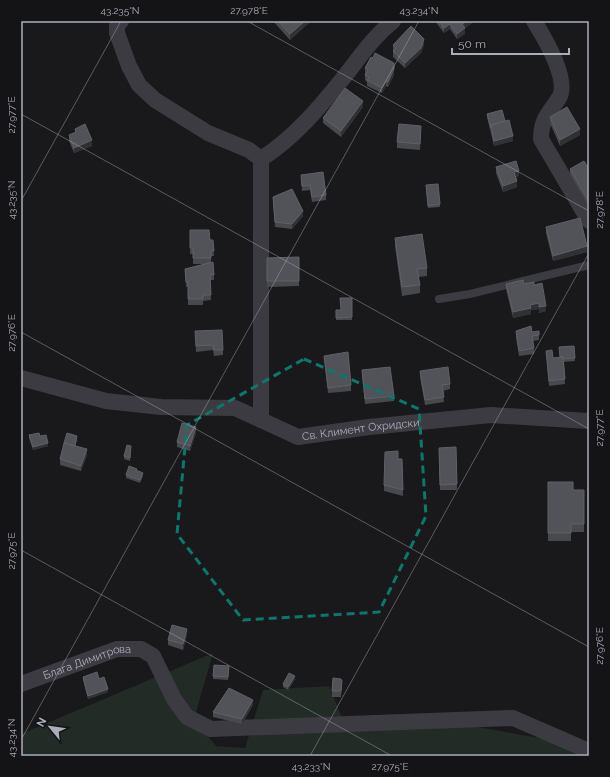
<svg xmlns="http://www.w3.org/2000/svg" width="610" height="777" font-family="Raleway,sans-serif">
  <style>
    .green { fill: #222b25 }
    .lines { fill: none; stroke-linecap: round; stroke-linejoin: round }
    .lane { stroke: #3c3b42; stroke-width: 8 }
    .street { stroke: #3c3b42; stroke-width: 16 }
    .wall { fill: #47494d }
    .shaded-wall { fill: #303134 }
    .building { fill: #525359; stroke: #606168 }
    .marked { fill: none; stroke: #0f766e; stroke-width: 3; stroke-dasharray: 8 5; stroke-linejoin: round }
    .ticks { fill: none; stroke: #abadbb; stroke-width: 1; stroke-opacity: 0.45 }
    .labels { text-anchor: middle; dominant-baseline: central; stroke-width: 3.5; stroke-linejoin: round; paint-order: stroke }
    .street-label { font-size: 11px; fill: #abadbb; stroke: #141416 }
    .neatline { fill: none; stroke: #abadbb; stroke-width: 1.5 }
    .ticks-label { font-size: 10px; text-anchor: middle; fill: #abadbb }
  </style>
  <rect width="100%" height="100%" fill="#19191b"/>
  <!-- green -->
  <path class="green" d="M213,653L194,719L216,746L245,748L263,690L329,686L346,728L444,721L567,743L589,756H21V734Z"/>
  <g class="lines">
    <!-- lane -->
    <path class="lane" d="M439,299L470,294L589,265"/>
    <!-- street -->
    <g class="street">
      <path d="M121,21L117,25V33L129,66L139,85L155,100L208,133L249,150L261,159V420"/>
      <path d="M534,21C544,37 570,80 559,98C549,113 541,119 541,139L589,221"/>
      <path d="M261,159C294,138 320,107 344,77C360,57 373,37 393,21"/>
      <path id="s1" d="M21,378L106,401L161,407L235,408L298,437L369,427L491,415L589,421"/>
      <path id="s2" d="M21,684L117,649H141L153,656L174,699L187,717L211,729L513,718L589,751"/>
    </g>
  </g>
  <!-- wall -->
  <path class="wall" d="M273,21H311L290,40Z
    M435,21H472V23L465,28V34L457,39L450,29L444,33Z
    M393,45H424L421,53L405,68L393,57Z
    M365,68L394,75L388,87L386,86L382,93L367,86V82L365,80Z
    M363,107L341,137L323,123V118Z
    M487,114L505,121L513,141L494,146L487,117Z
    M550,117L580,135L560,146L550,123Z
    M75,129L92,146L74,153L69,141V135L75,133Z
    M421,131L420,150L397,148V142Z
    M496,167L519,176L516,177L517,187L503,192L496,173Z
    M570,169H589V207L570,174Z
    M301,175L326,195V200L312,202L310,190L302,191Z
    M426,185L440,204V207L428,208Z
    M273,202L303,216L292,229L275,227Z
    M546,227L587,252L553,261L546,233Z
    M190,230L210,240H213L214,256H211V262L214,275V280H210L211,300L203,301V305H188V287H186L185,269L206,264H193V254H190Z
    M395,238L427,268V276L418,277L420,285V293L402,296L395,246Z
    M267,258L299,281V286L267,287Z
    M506,284L534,285L546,311L539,313V309L531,310V314L513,318L506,289Z
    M352,298V320H336V310H341Z
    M195,331L223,350V355L214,356L213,350L196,352Z
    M516,331L532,332L539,335V340L533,341L534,348V354L519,356L516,337Z
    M574,346L575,361L564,362L565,384L549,386L546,351L553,358L560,357Z
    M324,356L351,385V391L328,393Z
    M362,370L394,396V401L365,404L362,376Z
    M420,371L450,384V389L443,391L444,402L425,405L420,377Z
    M196,433L190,451L177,447V442Z
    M29,435L40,436L48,446L33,450L29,438Z
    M77,439L75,446L87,455L81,471L60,465V459Z
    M131,446L130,461L124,459V456Z
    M456,447L457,490H440L439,448Z
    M398,459H402L403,496L384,491V485Z
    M137,471L143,476L140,483L126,478V475Z
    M548,482L573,490H584V532H571V541H548Z
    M187,635L183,650L168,645V640Z
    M229,666L228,680L213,679V676Z
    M83,677L99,679L108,692L88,699L83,680Z
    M295,679L288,690L283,687V684Z
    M342,687L341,697H332V691Z
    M253,705L242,724L213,717V712Z"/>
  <!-- shaded-wall -->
  <path class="shaded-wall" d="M305,21H311L290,40V34Z
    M467,21H472V23L462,30V24Z
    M450,24V29L444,33V28Z
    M465,28V34L457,39V34Z
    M424,39V45L421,53L405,68V63Z
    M394,69V75L388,87V82Z
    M386,81V86L382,93V88Z
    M363,101V107L341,137V131Z
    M580,129V135L560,146V140Z
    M513,136V141L494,146V141Z
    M92,140V146L74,153V148Z
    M519,171V176L514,178V172Z
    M517,181V187L503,192V186Z
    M303,211V216L292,229V224Z
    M587,246V252L553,261V256Z
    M539,303V309L531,310V314L513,318V312L530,305Z
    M546,306V311L539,313V307Z
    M196,427V433L190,451V446Z
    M48,443V446L33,450V447Z
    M87,449V455L81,471V466Z
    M187,629V635L183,650V644Z
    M295,676V679L288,690V687Z
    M108,689V692L88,699V696Z
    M253,700V705L242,724V719Z"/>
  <!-- building -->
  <path class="building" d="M278,21H305L290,34Z
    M439,21H467L462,24L465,28L457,34L450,24L444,28Z
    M411,26L424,39L421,48L405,63L393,51L396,48L393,45Z
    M375,53L394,63V69L388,82L386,81L382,88L367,80L369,77L365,75L368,70L365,68L371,57L373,58Z
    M345,88L363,101L341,131L323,118Z
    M567,107L580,129L560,140L550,117Z
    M502,110L505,121L491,125V128L487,114Z
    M509,120L513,136L494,141L491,125Z
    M85,124L92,140L74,148L69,135L76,132L75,129Z
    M399,124L421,126L420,144L397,142Z
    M516,161L519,171L514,172L517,181L503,186L496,167Z
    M584,161L589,169V202L570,169Z
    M323,172L326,195L312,197L310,185L302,186L301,175Z
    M438,184L440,204L428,206L426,185Z
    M292,189L303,211L292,224L275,222L273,197Z
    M580,218L587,246L553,256L546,227Z
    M190,230H209L210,240H213L214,251H211V258H193V248H190Z
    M422,234L427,268L417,269L420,285L402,287L395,238Z
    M299,257V281H267V258Z
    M213,262L214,275L210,274L211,295H203V299H188V282H186L185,269Z
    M523,280L524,284L534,282V285L542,283L546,306L539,307V303L530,305L531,308L513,312L506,284Z
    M340,298H352V317L336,318V310H341Z
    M531,326L532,332L539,331V335L532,336L534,348L519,351L516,331Z
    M222,330L223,350H214L213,345L196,346L195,331Z
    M574,346L575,358L563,359V357H560L559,347Z
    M552,350L553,358L563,357L565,379L549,381L546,351Z
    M348,352L351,385L328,388L324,356Z
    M390,367L394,396L365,399L362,370Z
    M448,367L450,384L442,385L444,397L425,400L420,371Z
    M182,423L196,427L190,446L177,442Z
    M39,433L40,436L46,435L48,443L33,447L29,435Z
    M67,433L77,436L75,446L64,443Z
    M64,443L87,449L81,466L60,459Z
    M127,445L131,446L130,458L124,456Z
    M456,447L457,484L440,485L439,448Z
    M398,451V459H402L403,490L384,485L385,452Z
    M129,466L137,469L136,470L143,473L140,480L126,475Z
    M548,482H573V490H584V524H571V533H548Z
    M172,625L187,629L183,644L168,640Z
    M214,665L229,666L228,677L213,676Z
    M97,672L99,679L104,677L108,689L88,696L83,677Z
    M289,673L295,676L288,687L283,684Z
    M333,678L341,679L342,681L341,691H332Z
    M229,688L253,700L242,719L213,712Z"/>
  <!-- marked area -->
  <path class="marked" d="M304,359L419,409L426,516L379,612L243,620L177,534L187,425Z"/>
  <!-- ticks -->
  <path class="ticks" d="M247,21L589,211M21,114L589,429M21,201L121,21M21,332L589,647M21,550L392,756M21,740L419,21M310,756L589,253"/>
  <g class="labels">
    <!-- street labels -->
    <g class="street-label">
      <text stroke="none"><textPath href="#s1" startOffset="350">Св. Климент Охридски</textPath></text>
      <text stroke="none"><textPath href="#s2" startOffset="70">Блага Димитрова</textPath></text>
    </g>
  </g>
  <!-- border -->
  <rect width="610" height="777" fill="none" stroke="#141416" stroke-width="44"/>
  <!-- north arrow -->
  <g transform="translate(50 727) rotate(299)" stroke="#141416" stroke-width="3" paint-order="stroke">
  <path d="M0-3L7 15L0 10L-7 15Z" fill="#abadbb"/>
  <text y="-6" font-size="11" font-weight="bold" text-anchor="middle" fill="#abadbb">N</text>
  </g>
  <!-- scale -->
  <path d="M452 48v6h117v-6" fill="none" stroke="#abadbb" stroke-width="2"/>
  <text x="458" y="48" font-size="12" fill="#abadbb" stroke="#141416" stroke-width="3" paint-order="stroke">50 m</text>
  <rect x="22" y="22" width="566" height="733" class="neatline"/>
  <g class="ticks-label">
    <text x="120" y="14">43.235°N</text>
    <text x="249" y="14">27.978°E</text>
    <text x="419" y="14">43.234°N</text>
    <text transform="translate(11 115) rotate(-90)" y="4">27.977°E</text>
    <text transform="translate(11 200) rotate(-90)" y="4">43.235°N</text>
    <text transform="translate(599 210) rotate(-90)" y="4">27.978°E</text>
    <text transform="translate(11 333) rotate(-90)" y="4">27.976°E</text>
    <text transform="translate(599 428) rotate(-90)" y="4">27.977°E</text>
    <text transform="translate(11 551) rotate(-90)" y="4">27.975°E</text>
    <text transform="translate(599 646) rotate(-90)" y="4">27.976°E</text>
    <text transform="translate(11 738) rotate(-90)" y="4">43.234°N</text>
    <text x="311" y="770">43.233°N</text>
    <text x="390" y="770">27.975°E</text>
  </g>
</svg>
